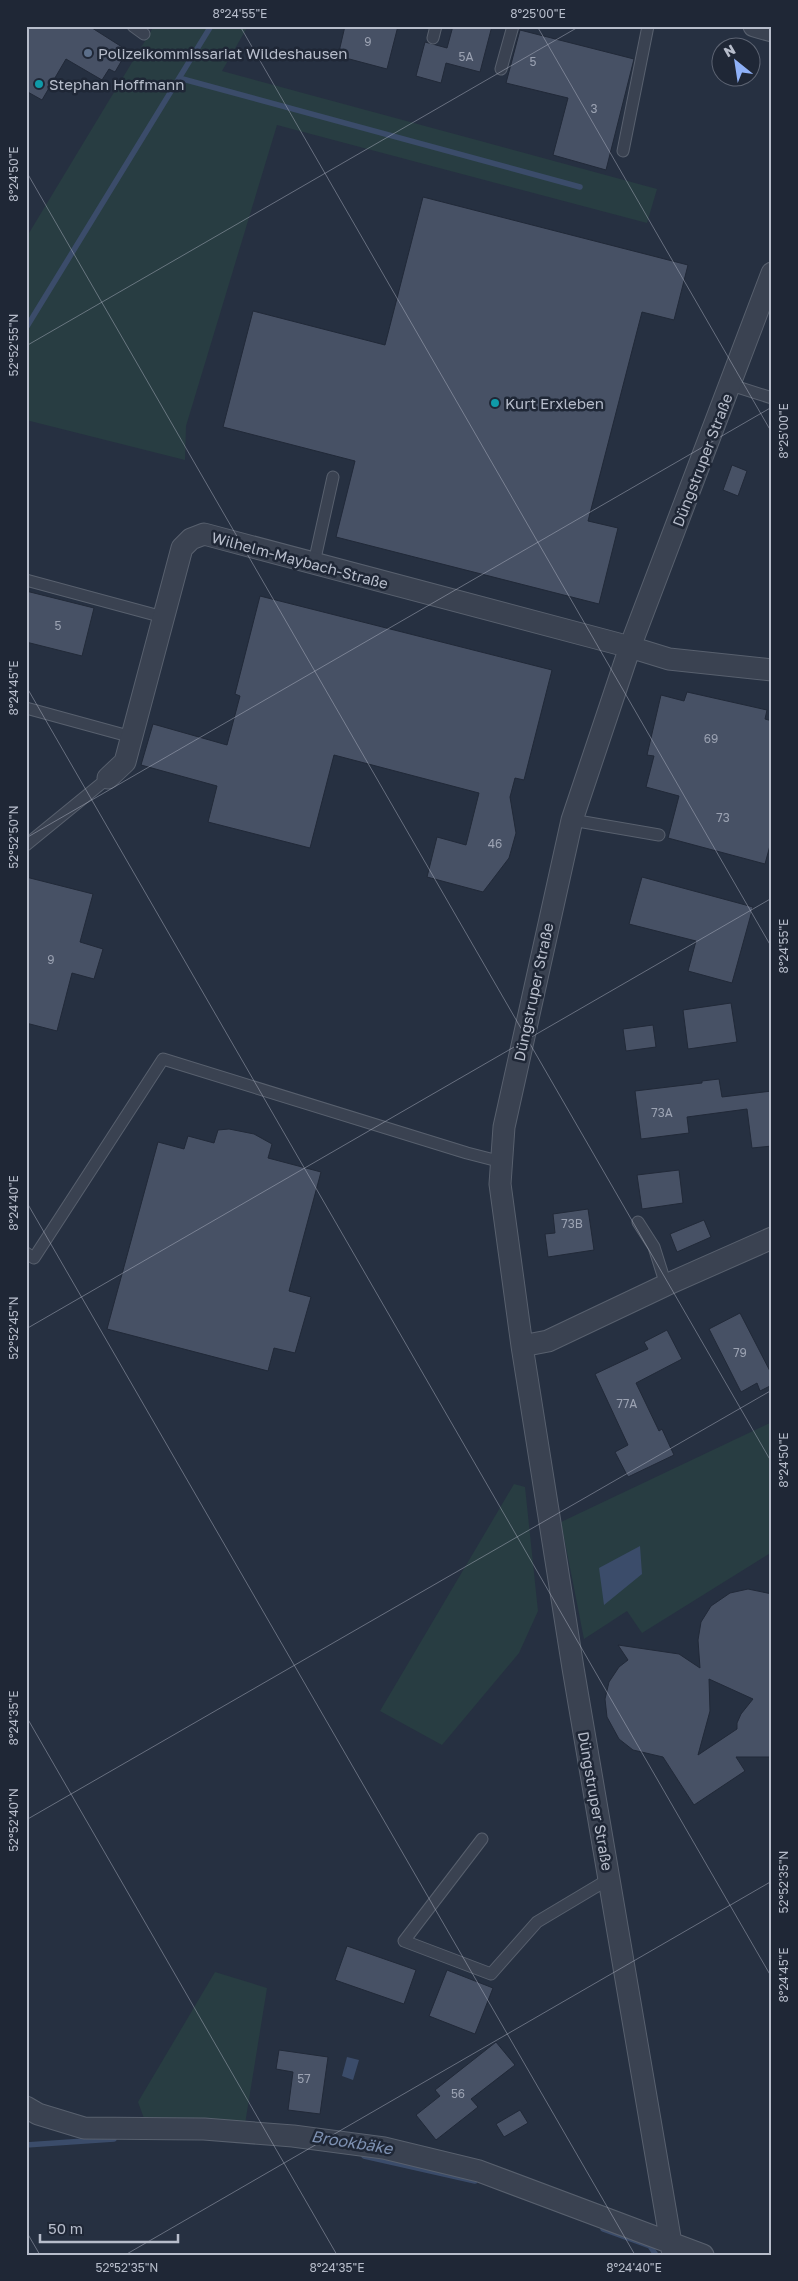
<svg xmlns="http://www.w3.org/2000/svg" width="798" height="2281" font-family="'Golos Text',sans-serif">
  <style>
    .green { fill: #283d42 }
    .water { fill: #3b4c6a }
    .lines { fill: none; stroke-linecap: round; stroke-linejoin: round }
    .stream { stroke: #3b4c6a; stroke-width: 5.5 }
    .building { fill: #475165; stroke: #212938; fill-rule: evenodd }
    .service-casing { stroke: #58606e; stroke-width: 13 }
    .minor-casing { stroke: #58606e; stroke-width: 23 }
    .service { stroke: #3a4251; stroke-width: 11 }
    .minor { stroke: #3a4251; stroke-width: 21 }
    .ticks { fill: none; stroke: #b7bdcb; stroke-width: 1; stroke-opacity: 0.45 }
    .service-dot { fill: #5c6f8a; stroke: #1f2736; stroke-width: 2 }
    .culture-dot { fill: #0f9aa8; stroke: #1f2736; stroke-width: 2 }
    .labels { text-anchor: middle; dominant-baseline: central; stroke-width: 5; stroke-linejoin: round; paint-order: stroke }
    .number-label { font-size: 12px; fill: #9ba2b2 }
    .poi-label { font-size: 15px; fill: #b7bdcb; stroke: #1f2736; text-anchor: start }
    .street-label { font-size: 15px; fill: #b7bdcb; stroke: #1f2736 }
    .water-label { font-size: 16px; font-style: italic; fill: #7e91b2; stroke: #1f2736 }
    .neatline { fill: none; stroke: #b7bdcb; stroke-width: 2 }
    .ticks-label { font-size: 12px; text-anchor: middle; fill: #b7bdcb }
  </style>
  <rect width="100%" height="100%" fill="#263041"/>
  <!-- green -->
  <path class="green" d="M154,26H248L222,71L657,189L647,223L277,125L186,426L185,460L26,420V238Z
    M772,1422V1552L642,1633L627,1611L584,1639L561,1522Z
    M514,1484L525,1487L538,1611L519,1653L442,1745L380,1711Z
    M215,1972L267,1988L245,2124L145,2121L138,2102Z"/>
  <!-- water -->
  <path class="water" d="M640,1546L642,1574L604,1605L599,1568Z
    M347,2057L359,2060L353,2080L342,2076Z"/>
  <g class="lines">
    <!-- stream -->
    <path class="stream" d="M179,78L580,187
      M26,328L211,26
      M26,2145L114,2139
      M364,2156L475,2181
      M603,2229L650,2246L656,2255"/>
  </g>
  <!-- building -->
  <path class="building" d="M26,26H89L122,47L116,57L122,60L115,72L109,69L102,80L66,59L42,100L26,91Z
    M345,26H398L387,69L338,56Z
    M453,26H492L480,72L446,63L441,83L416,76L425,42L447,48Z
    M520,30L634,59L606,170L553,155L568,98L506,83Z
    M423,197L688,265L674,320L642,312L588,521L618,528L599,604L336,537L355,461L223,427L253,311L385,345Z
    M732,465L747,471L738,496L723,490Z
    M26,591L94,608L82,656L26,642Z
    M260,596L552,670L524,780L515,778L510,797L516,833L509,858L483,892L427,877L437,837L466,845L479,793L334,755L310,848L208,822L217,786L141,765L153,724L227,745L240,696L235,694Z
    M687,692L767,710L765,719L772,721V838L765,864L668,838L679,796L646,787L654,756L647,755L661,695L684,701Z
    M26,877L93,894L80,942L103,949L94,979L72,973L57,1031L26,1023Z
    M642,877L753,907L732,983L688,971L696,941L629,924Z
    M731,1003L737,1042L688,1049L683,1010Z
    M653,1025L656,1047L626,1051L623,1029Z
    M719,1079L722,1097L772,1091V1146L752,1148L747,1109L687,1117L689,1133L641,1139L635,1091L702,1083V1081Z
    M229,1129L254,1134L272,1144L268,1158L321,1172L289,1291L311,1297L295,1353L274,1348L268,1371L107,1329L158,1142L184,1149L188,1136L214,1143L218,1130Z
    M679,1170L683,1203L642,1209L637,1175Z
    M588,1209L594,1250L548,1257L545,1234L555,1233L553,1214Z
    M704,1220L711,1237L677,1252L670,1234Z
    M740,1313L772,1375V1385L760,1391L757,1383L741,1392L709,1329Z
    M667,1330L682,1359L636,1383L659,1431L662,1429L674,1455L628,1477L615,1452L628,1445L595,1374L648,1349L644,1342Z
    M748,1589L772,1594V1757H736L745,1771L694,1805L663,1757L633,1750L619,1739L607,1717L605,1699L609,1682L619,1667L628,1660L618,1645L679,1654L700,1668L698,1640L701,1622L711,1606L730,1593ZM709,1679L753,1699L741,1714L737,1723V1729L698,1755L710,1711Z
    M347,1946L416,1970L404,2004L335,1980Z
    M447,1970L493,1988L475,2034L429,2016Z
    M496,2042L515,2065L471,2099L478,2107L436,2140L416,2115L440,2096L435,2090Z
    M279,2050L328,2057L320,2114L288,2110L293,2072L276,2069Z
    M520,2110L528,2123L504,2137L496,2124Z"/>
  <g class="lines">
    <defs>
      <path id="service" d="M133,26L144,34
        M433,38L436,26
        M501,69L513,26
        M623,151L648,26
        M731,385L772,398
        M314,563L333,477
        M26,580L163,617
        M26,708L132,737
        M572,820L659,835
        M26,845L108,778
        M638,1222L654,1247L666,1285
        M26,1253L34,1258L163,1059L467,1153L502,1162
        M482,1839L404,1941L491,1974L537,1922L609,1879"/>
      <path id="minor" d="M754,26L772,31
        M108,778L125,762L182,548L191,539L204,534L630,647L669,659L772,670
        M522,1346L548,1341L666,1285L772,1238
        M26,2107L38,2114L84,2128L204,2129L293,2136L384,2148L479,2171L703,2255
        M673,2255L573,1668L522,1346L500,1184L504,1127L572,820L630,647L772,273"/>
    </defs>
    <!-- service casing -->
    <use href="#service" class="service-casing"/>
    <!-- minor casing -->
    <use href="#minor" class="minor-casing"/>
    <!-- service -->
    <use href="#service" class="service"/>
    <!-- minor -->
    <use href="#minor" class="minor"/>
  </g>
  <!-- ticks -->
  <path class="ticks" d="M240,26L772,948M537,26L772,433M26,171L772,1463M26,346L580,26M26,686L772,1978M26,838L772,407M26,1201L635,2255M26,1329L772,898M26,1716L337,2255M26,1820L772,1390M26,2231L40,2255M125,2255L772,1881"/>
  <!-- markers -->
  <circle class="service-dot" cx="88" cy="53" r="5"/>
  <g class="culture-dot">
    <circle cx="39" cy="84" r="5"/>
    <circle cx="495" cy="403" r="5"/>
  </g>
  <g class="labels">
    <!-- number labels -->
    <g class="number-label">
      <text x="368" y="41">9</text>
      <text x="466" y="56">5A</text>
      <text x="533" y="61">5</text>
      <text x="594" y="108">3</text>
      <text x="58" y="625">5</text>
      <text x="711" y="738">69</text>
      <text x="723" y="817">73</text>
      <text x="495" y="843">46</text>
      <text x="51" y="959">9</text>
      <text x="662" y="1112">73A</text>
      <text x="572" y="1223">73B</text>
      <text x="740" y="1352">79</text>
      <text x="627" y="1403">77A</text>
      <text x="304" y="2078">57</text>
      <text x="458" y="2093">56</text>
    </g>
    <!-- poi labels -->
    <g class="poi-label">
      <text x="98" y="53">Polizeikommissariat Wildeshausen</text>
      <text x="49" y="84">Stephan Hoffmann</text>
      <text x="505" y="403">Kurt Erxleben</text>
    </g>
    <!-- street labels -->
    <g class="street-label">
      <text transform="translate(702 460) rotate(-69)">Düngstruper Straße</text>
      <text transform="translate(300 560) rotate(15)">Wilhelm-Maybach-Straße</text>
      <text transform="translate(533 992) rotate(-78)">Düngstruper Straße</text>
      <text transform="translate(596 1801) rotate(80)">Düngstruper Straße</text>
    </g>
    <!-- water labels -->
    <g class="water-label">
      <text transform="translate(352 2142) rotate(9)">Brookbäke</text>
    </g>
  </g>
  <!-- border -->
  <rect width="798" height="2281" fill="none" stroke="#1f2736" stroke-width="55"/>
  <!-- north arrow -->
  <g transform="translate(736 62) rotate(330)"><circle r="24" fill="#1f2736" stroke="#5c6372"/>
  <path d="M0-4L9 19L0 12L-9 19Z" fill="#8fb1f8"/>
  <text y="-8" font-size="14" font-weight="bold" text-anchor="middle" fill="#b7bdcb">N</text>
  </g>
  <!-- scale -->
  <path d="M40 2234v8h138v-8" fill="none" stroke="#b7bdcb" stroke-width="2.5"/>
  <text x="48" y="2234" font-size="15" fill="#b7bdcb" stroke="#1f2736" stroke-width="4" paint-order="stroke">50 m</text>
  <rect x="28" y="28" width="742" height="2226" class="neatline"/>
  <g class="ticks-label">
    <text x="240" y="18">8°24'55"E</text>
    <text x="538" y="18">8°25'00"E</text>
    <text transform="translate(14 174) rotate(-90)" y="4">8°24'50"E</text>
    <text transform="translate(14 345) rotate(-90)" y="4">52°52'55"N</text>
    <text transform="translate(784 431) rotate(-90)" y="4">8°25'00"E</text>
    <text transform="translate(14 688) rotate(-90)" y="4">8°24'45"E</text>
    <text transform="translate(14 837) rotate(-90)" y="4">52°52'50"N</text>
    <text transform="translate(784 946) rotate(-90)" y="4">8°24'55"E</text>
    <text transform="translate(14 1203) rotate(-90)" y="4">8°24'40"E</text>
    <text transform="translate(14 1328) rotate(-90)" y="4">52°52'45"N</text>
    <text transform="translate(784 1460) rotate(-90)" y="4">8°24'50"E</text>
    <text transform="translate(14 1718) rotate(-90)" y="4">8°24'35"E</text>
    <text transform="translate(14 1820) rotate(-90)" y="4">52°52'40"N</text>
    <text transform="translate(784 1882) rotate(-90)" y="4">52°52'35"N</text>
    <text transform="translate(784 1975) rotate(-90)" y="4">8°24'45"E</text>
    <text x="127" y="2272">52°52'35"N</text>
    <text x="337" y="2272">8°24'35"E</text>
    <text x="634" y="2272">8°24'40"E</text>
  </g>
</svg>
